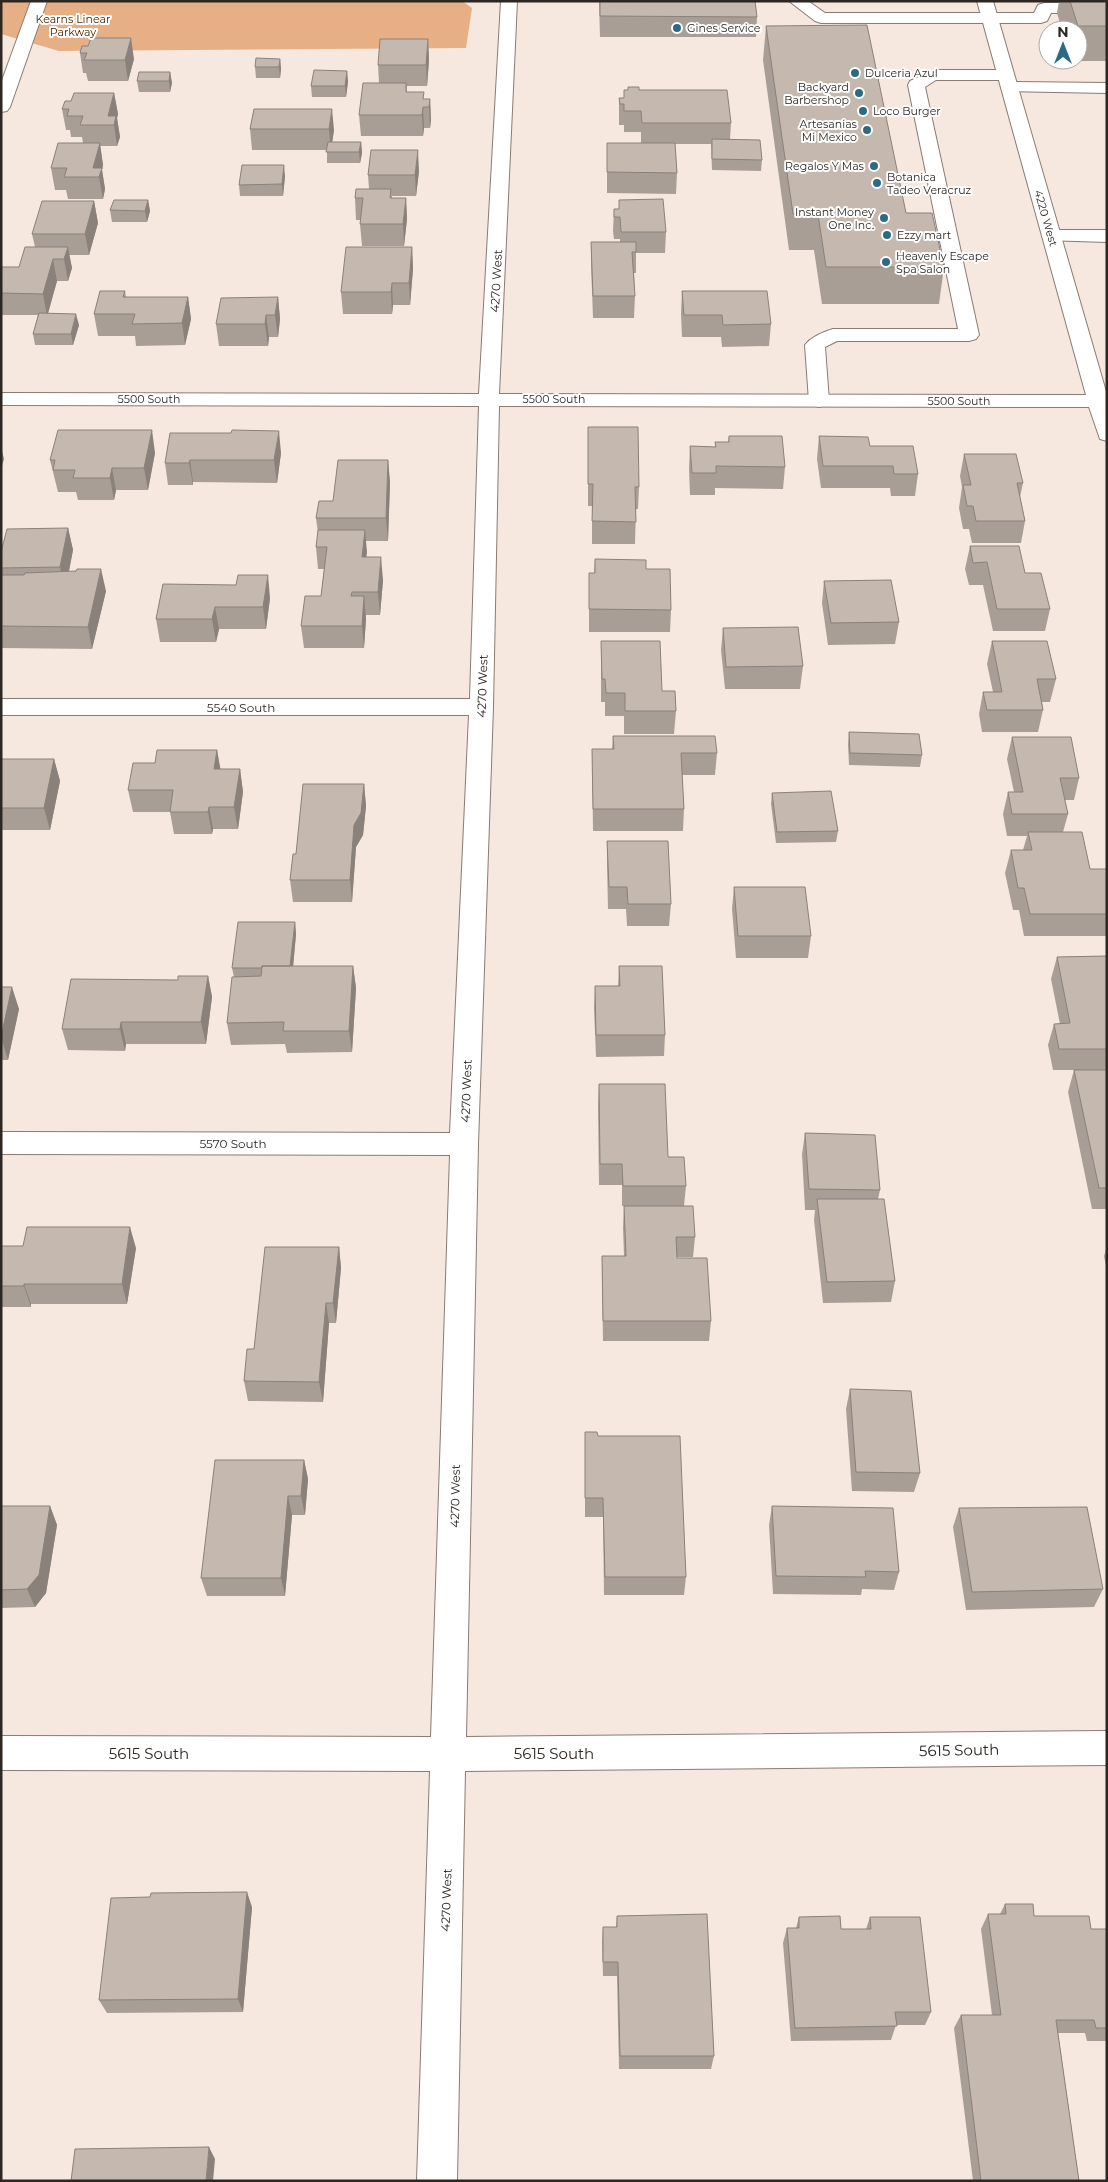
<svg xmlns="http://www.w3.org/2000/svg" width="1108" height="2182" font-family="Montserrat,sans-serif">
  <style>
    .green { fill: #e7af85 }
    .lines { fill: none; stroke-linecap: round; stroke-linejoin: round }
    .lane-casing { stroke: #887c73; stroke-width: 2 }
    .street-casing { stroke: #887c73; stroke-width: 2 }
    .lane { fill: #fff; fill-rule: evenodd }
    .street { fill: #fff; fill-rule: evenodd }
    .wall { fill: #a99e96 }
    .shaded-wall { fill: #8a817a }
    .building { fill: #c5b8af; stroke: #8a817a }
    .poi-dot { fill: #2d6b81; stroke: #fff; stroke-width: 2 }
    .labels { text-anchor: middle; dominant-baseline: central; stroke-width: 4; stroke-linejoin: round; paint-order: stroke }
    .far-park-label { font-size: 11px; fill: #4c2602; stroke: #fff }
    .far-poi-label { font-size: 11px; fill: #2c2723; stroke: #fff; text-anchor: start }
    .far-street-label { font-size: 11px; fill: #2c2723; stroke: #fff }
    .street-label { font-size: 12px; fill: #2c2723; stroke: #fff }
    .near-street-label { font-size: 15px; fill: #2c2723; stroke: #fff }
  </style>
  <rect width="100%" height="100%" fill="#f6e8de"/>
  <!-- green -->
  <path class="green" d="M1,1H462L472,8L466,48L59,51L1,34Z"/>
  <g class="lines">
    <defs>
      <path id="lane" d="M789,1H808L825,13H1034L1038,5L1044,3H1107V13H1051L1047,21L1041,23H821L815,21Z
        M933,70H1006L1012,71L1014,75L1012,79L1006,80H936L925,87L979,335L976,339L969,341H837L825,347L829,401L826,405L819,407L812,405L809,401L805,345C811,337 823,332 833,329H958L908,85L910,81Z
        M1009,82L1107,83V93L1003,91L1001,87L1003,83Z
        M1051,230H1107V242L1044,240L1042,236L1044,232Z"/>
      <path id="street" d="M31,1H47L10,107L7,111L1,112V83Z
        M501,1H517L499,394L1086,395L977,1H993L1107,395V441L1100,439L1089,407L499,406L493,707L478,1144L466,1737L1107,1731V1765L465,1771L457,2181H417L430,1771L1,1770V1736L431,1737L450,1155L1,1154V1132L450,1133L469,715H1V699H470L479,406L1,405V393L479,394Z"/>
    </defs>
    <!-- lane casing -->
    <use href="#lane" class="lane-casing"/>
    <!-- street casing -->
    <use href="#street" class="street-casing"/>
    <!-- lane -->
    <use href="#lane" class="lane"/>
    <!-- street -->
    <use href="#street" class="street"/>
  </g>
  <!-- wall -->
  <path class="wall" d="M599,1H755L757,17L756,37H600Z
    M1059,1H1107V61H1072V60H1078V30H1062L1057,13Z
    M766,26L906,213L944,267L939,304H822L814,250H789L763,60Z
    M428,39L429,60L427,86H407V92L424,99H430L431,120L430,128H424L423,136H361L359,115L379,83L378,65Z
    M82,46L134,59L128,81H88L86,73H83L80,53Z
    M280,59L281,69L280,78H256L255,67Z
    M347,71L348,82L346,97H312L311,86Z
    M170,72L172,83L170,92H139L137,81Z
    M624,90H639L731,123L730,140L762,160L761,171L712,170L711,144H675L677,173L676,194L607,193V143H641V132H624V125H619V98H624Z
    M114,93L118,114L117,118L120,137L117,146H100L103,165L102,170L105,189L103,199H68L66,190H55L51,168L83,143L82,137H71L70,130H66L62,109L71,101Z
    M254,109L334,130L332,142H361L362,153L360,163H327V150H252L250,129Z
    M419,171L416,196H392V198H406L407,219L404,246H362L360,224V220H356L355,198L369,189L368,175Z
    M285,176L283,196H240L239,185Z
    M148,200L150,211L147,222H112L110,210Z
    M619,200L666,232L665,253H636V273H634L635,296L634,318H593L591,264V242H620V239H614L613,231L614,209H619Z
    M94,201L98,223L89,255H69L72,268L68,281H57L48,314L79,325L73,345H35L33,334L38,315H1V270L19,267L35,247L32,234Z
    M412,247L413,269L410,305H393L392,314H343L341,292Z
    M125,291L126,297H188L191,319L185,345L136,346L135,336H98L94,314Z
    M682,291L771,324L769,346L722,347L721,337H682L681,313Z
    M278,297L280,319L278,337H269L268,346H219L216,324Z
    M588,427L639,487L638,509H636L635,544H592V506H588Z
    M170,433L281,453L277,483L193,482V485H168L165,463Z
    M729,436L785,467L783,489L715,488V495H690L689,469L690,446L715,447V442H728Z
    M819,436L870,446L918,474L915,496H891L890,488H821L817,459Z
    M155,453L148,490H116L114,500H78L76,492H58L50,460Z
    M964,454L1023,483L1020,497L1025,521L1021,543H972L969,529H963L959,508L962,487L960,476Z
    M388,460L390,483L388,541H366V557L383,580L380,615H366V619L364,648H304L301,626L321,596L324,569H318L316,547L318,533L316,518L333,501Z
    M68,528L73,550L69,572L106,591L92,649L1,648V552Z
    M970,546L1050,609L1045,631H993L983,585H969L965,569Z
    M595,559L646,569L671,610L670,632H589V573H594Z
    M824,581L899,622L895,644L828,645L822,603Z
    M163,584L270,598L266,629H219L216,642H160L156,619Z
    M723,628L803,666L800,689H725L721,650Z
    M601,641L662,691L676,711L674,734H624V716H605V702H601Z
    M992,641L1056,679L1050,702H1042L1043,710L1038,732H982L979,714L983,692H993L987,664Z
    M849,732L922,755L920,767L849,765L848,744Z
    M613,736L717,753L715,775H682L684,809L683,831H593L592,749H612Z
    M1012,737L1079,778L1074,800H1065L1068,814L1063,832L1090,869H1107V936H1024L1019,910H1013L1005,873L1011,850H1023L1027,836H1007L1003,814L1008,792H1014L1007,759Z
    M217,750L220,769H240L243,792L238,829H213L212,834H174L170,812H133L128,790L155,763Z
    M1,759H54L60,781L50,830H1Z
    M364,784L366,806L363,835L356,847L352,902H293L290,880L296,854Z
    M772,793L838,831L836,842L776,843L771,804Z
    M607,841L671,904L669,926H627L626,909H608L607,864Z
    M734,887L811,936L808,958H736L732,909Z
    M295,922L296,934L293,966H353L356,988L352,1052L287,1053L285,1044L231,1045L227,1023L234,977L232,968Z
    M1107,956V1070H1053L1048,1045L1054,1024H1060L1051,979L1057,957Z
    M619,966L665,1035L664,1056L596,1057L594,1008L595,986H618Z
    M208,976L212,997L206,1044H126L125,1051L68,1050L62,1029Z
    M1,987L19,1009L8,1060H1Z
    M1074,1070H1107V1209H1092L1068,1092Z
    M599,1084L668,1157L686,1186L684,1206L695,1237L693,1257H677V1258L711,1321L709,1341H603L602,1277V1256H624L623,1227L624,1206H622V1185H599L598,1105Z
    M805,1133L880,1190L878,1199L895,1281L891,1302L823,1303L814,1220L815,1210H805L802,1154Z
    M1,1246L136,1248L127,1304H31V1307H1Z
    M339,1247L341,1268L336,1323H329L323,1402L248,1401L244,1381L254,1349Z
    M1107,1247V1271L1104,1256Z
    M850,1389L920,1473L914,1492L852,1491L846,1409Z
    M585,1432L598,1436L686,1577L684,1595H604L603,1517H585Z
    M304,1460L308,1479L305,1515H292L285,1596H207L201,1578Z
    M1,1506H50L57,1525L46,1593L35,1607L1,1608Z
    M772,1506L899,1572L894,1590L862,1589L861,1595L773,1594L769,1525Z
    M959,1508L1103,1589L1094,1607L966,1610L953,1527Z
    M1005,1904L1034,1916L1091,1929H1107V2041H1087L1085,2033H1058L1079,2181H973L954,2028L961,2015H992L981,1929L988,1914H1000Z
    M252,1907L243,2012L107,2013L99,2000Z
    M617,1916L714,2056L711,2069H619L617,1976H603L602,1941L603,1927H616Z
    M799,1917L841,1929H866L870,1917L931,2012L925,2025H896L891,2040L791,2041L783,1943L787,1928H796Z"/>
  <!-- shaded-wall -->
  <path class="shaded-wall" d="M131,38L134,59L128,81L125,60Z
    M428,39L429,60L427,86L426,65Z
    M280,59L281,69L280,78L279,67Z
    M347,71L348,82L346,97L345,86Z
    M170,72L172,83L170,92L169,81Z
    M114,93L118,114L117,118L120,137L117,146L114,125L108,116Z
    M430,99L431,120L430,128L429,107Z
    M423,107L424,128L423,136L422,115Z
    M332,109L334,130L331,150L329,129Z
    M361,142L362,153L360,163L359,152Z
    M100,143L103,165L102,170L105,189L103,199L99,177L93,168Z
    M418,150L419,171L416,196L415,175Z
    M284,165L285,176L283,196L282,184Z
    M406,198L407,219L404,246L403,224Z
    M148,200L150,211L147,222L145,211Z
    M94,201L98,223L89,255L85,234Z
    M68,247L72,268L68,281L64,259Z
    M412,247L413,269L410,305L409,283Z
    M53,259L57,281L47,316L43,294Z
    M392,283L393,305L392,314L391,292Z
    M188,297L191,319L185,345L182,323Z
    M278,297L280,319L278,337L275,315Z
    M76,314L79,325L73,345L71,334Z
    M266,315L269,337L268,346L265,324Z
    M152,430L155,453L148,490L144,468Z
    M279,431L281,453L277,483L274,460Z
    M1,447L4,459L1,469Z
    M190,460L193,482V485L189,463Z
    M388,460L390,483L388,541L386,518Z
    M112,468L116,490L114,500L110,478Z
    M68,528L73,550L65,590L60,567Z
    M365,530L367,552L364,580L362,557Z
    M381,557L383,580L380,615L378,592Z
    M101,569L106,591L92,649L88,627Z
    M268,575L270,598L266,629L263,607Z
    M364,596L366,619L364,648L362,626Z
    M215,607L219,629L216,642L212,619Z
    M217,750L221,772L214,769Z
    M54,759L60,781L50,830L44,808Z
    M240,769L243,792L238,829L234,807Z
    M364,784L366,806L363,835L356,847L352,902L350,880L354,825Z
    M209,807L213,829L212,834L208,812Z
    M295,922L296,934L292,979L290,968Z
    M353,966L356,988L352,1052L349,1031Z
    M208,976L212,997L206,1044L201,1022Z
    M12,987L19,1009L8,1060L1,1037Z
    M121,1022L126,1044L125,1051L120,1029Z
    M130,1227L136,1248L127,1304L122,1284Z
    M339,1247L341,1268L336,1323L333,1303Z
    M24,1284L31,1304V1307L24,1286Z
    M326,1303L329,1323L323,1402L319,1382Z
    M304,1460L308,1479L305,1515L301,1496Z
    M288,1496L292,1515L285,1596L281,1578Z
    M50,1506L57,1525L46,1593L35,1607L27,1589Z
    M247,1892L252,1907L243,2012L238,1999Z
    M209,2147L215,2159L213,2181H206Z"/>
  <!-- building -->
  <path class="building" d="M600,1H755L757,17L600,16Z
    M1070,1H1107V26H1078Z
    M867,25L906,213H932L944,267H826L818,214H793L766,26Z
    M91,38H131L125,60H84L87,53H80L82,46H88Z
    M380,39H428L426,65H378Z
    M256,58L280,59L279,67H255Z
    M314,70L347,71L345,86H311Z
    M139,72H170L169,81H137Z
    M363,83H406V92H424L423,99H430L429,107H423L422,115H359Z
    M628,87H639V90H727L731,123H642L641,111H624V104H620L619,98H624V90H628Z
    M74,93H114L108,116H116L114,125H80L83,116H67L69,109H62L65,101H71Z
    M254,109H332L329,129H250Z
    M712,139L760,140L762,160L712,159Z
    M328,142H361L359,152H326Z
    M58,143H100L93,168H102L99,177H64L67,168H51Z
    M607,143H675L677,173L607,172Z
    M371,150H418L415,175H368Z
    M242,165H284L282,184L239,185Z
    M356,189H391L390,198H406L403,224H360L363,198H355Z
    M663,199L666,232H621L620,217H614V209H619V200Z
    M114,200H148L145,211L110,210Z
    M42,201H94L85,234H32Z
    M591,242H636V252H632L635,296H593Z
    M25,247H68L64,259H53L43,294L1,293V270L2,267H19Z
    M346,247H412L409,283H392L391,292H341Z
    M100,291H125L123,297H188L182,323L132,324L135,314H94Z
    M682,291H767L771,324L723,325L722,315H684Z
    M278,297L275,315H266L265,324H216L221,298Z
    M39,313L76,314L71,334H33Z
    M588,427H638L639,487H635L636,522L592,521L593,484H588Z
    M58,430H152L144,468H112L110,478H73L75,470H53L55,460H50Z
    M232,430L279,431L274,460H190L189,463H165L170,433H231Z
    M729,436H782L785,467L716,466V473H692L690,446L716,447L715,442H729Z
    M819,436L868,437L870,446H913L918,474H894L893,466H823Z
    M964,454H1016L1023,483H1017L1025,521H976L973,506H967L963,485H971Z
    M338,460H388L386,518H316L319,501H333Z
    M68,528L60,567L1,568V552L7,529Z
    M318,530H365L362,557H381L378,592H352L351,596H364L362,626H301L305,596H321L327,547H316Z
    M970,546H1019L1025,573H1041L1050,609H997L987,562L973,563Z
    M595,559L646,560V569H670L671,610L589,609V573H595Z
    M77,569H101L88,627L1,626V575H24L25,573L76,571Z
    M238,575H268L263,607H215L212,619H156L163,584L236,585Z
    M891,580L899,622L831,623L824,581Z
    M798,627L803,666L726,667L723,628Z
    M601,641H660L662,691H675L676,711H625V693H606L605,679H602Z
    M992,641H1047L1056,679H1037L1043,710H987L983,692H1002Z
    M849,732L919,734L922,755L850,753Z
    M613,736H715L717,753H681L684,809H593L592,749H614Z
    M1012,737H1071L1079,778H1060L1068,814H1012L1008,792H1023Z
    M157,750H217L214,769H240L234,807H209L208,812H170L173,790H128L133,763H155Z
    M1,759H54L44,808H1Z
    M303,784H364L361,813L354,825L350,880H290L293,854H296Z
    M831,791L838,831L777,832L772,793Z
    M1028,832H1082L1090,869H1107V914H1030L1024,888H1018L1011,850H1032Z
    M607,841H668L671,904H628L627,887H609Z
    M734,887H805L811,936H738Z
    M238,922H295L290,966H262V968H232Z
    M1107,956V1049H1059L1054,1024L1070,1023L1057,957Z
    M262,966H353L349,1031H283L284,1022L227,1023L232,977L261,976Z
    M619,966H662L665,1035H596L595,986H620Z
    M178,976H208L201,1022H121L120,1029H62L71,979L178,980Z
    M1,987H12L1,1037Z
    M1074,1070H1107V1188H1099Z
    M599,1084H665L668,1157H684L686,1186H623L622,1164H600Z
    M805,1133L875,1135L880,1190L809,1189Z
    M817,1199H884L895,1281L827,1282Z
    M624,1206H693L695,1237H676L677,1258H707L711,1321H603L602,1256H626Z
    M27,1227H130L122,1284H24V1286H1V1246H23Z
    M265,1247H339L333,1303H326L319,1382L244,1381L247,1349H254Z
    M850,1389L911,1391L920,1473L856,1472Z
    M585,1432H597L598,1436H680L686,1577H605L603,1498H585Z
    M215,1460H304L301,1496H288L281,1578H201Z
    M1,1506H50L39,1575L27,1589L1,1590Z
    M772,1506L893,1508L899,1572L865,1571L866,1577L776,1576Z
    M1087,1507L1103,1589L972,1592L959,1508Z
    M247,1892L238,1999L99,2000L111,1898L150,1897L151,1893Z
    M1005,1904H1033L1034,1916H1089L1091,1929H1107V2028H1096L1094,2020H1056L1079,2181H981L961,2015H1001L988,1914H1006Z
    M707,1914L714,2056H620L618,1962H603V1927H617V1916Z
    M840,1916L841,1929H871L870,1917H920L931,2012H895L897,2026L795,2028L787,1928H799V1917Z
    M209,2147L206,2181H71L75,2149Z"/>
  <!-- markers -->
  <g class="poi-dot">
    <circle cx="677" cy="28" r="5"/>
    <circle cx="855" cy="73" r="5"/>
    <circle cx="859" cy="93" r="5"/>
    <circle cx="863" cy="111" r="5"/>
    <circle cx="867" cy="130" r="5"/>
    <circle cx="874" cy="166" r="5"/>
    <circle cx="877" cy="183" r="5"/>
    <circle cx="884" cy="218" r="5"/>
    <circle cx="887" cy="235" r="5"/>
    <circle cx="886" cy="262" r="5"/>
  </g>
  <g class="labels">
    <!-- far-park labels -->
    <g class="far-park-label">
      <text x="73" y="19">Kearns Linear<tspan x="73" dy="13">Parkway</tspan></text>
    </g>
    <!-- far-poi labels -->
    <g class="far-poi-label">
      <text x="687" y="28">Gines Service</text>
      <text x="865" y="73">Dulceria Azul</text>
      <text x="849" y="87" text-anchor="end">Backyard<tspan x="849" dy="13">Barbershop</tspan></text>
      <text x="873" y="111">Loco Burger</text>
      <text x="857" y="124" text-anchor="end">Artesanias<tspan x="857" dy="13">Mi Mexico</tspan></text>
      <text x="864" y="166" text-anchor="end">Regalos Y Mas</text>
      <text x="887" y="177">Botanica<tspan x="887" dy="13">Tadeo Veracruz</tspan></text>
      <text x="874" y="212" text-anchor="end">Instant Money<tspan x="874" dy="13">One Inc.</tspan></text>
      <text x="897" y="235">Ezzy mart</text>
      <text x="896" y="256">Heavenly Escape<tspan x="896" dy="13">Spa Salon</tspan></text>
    </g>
    <!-- far-street labels -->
    <g class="far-street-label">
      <text transform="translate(1046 218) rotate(74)">4220 West</text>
      <text x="149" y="399">5500 South</text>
      <text x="554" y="399">5500 South</text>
      <text x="959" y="401">5500 South</text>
    </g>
    <!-- street labels -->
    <g class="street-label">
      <text transform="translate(496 281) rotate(-87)">4270 West</text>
      <text transform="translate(482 686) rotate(-88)">4270 West</text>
      <text x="241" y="707">5540 South</text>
      <text transform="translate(466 1091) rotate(-88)">4270 West</text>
      <text x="233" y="1143">5570 South</text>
      <text transform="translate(455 1496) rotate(-89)">4270 West</text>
      <text transform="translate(446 1900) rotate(-88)">4270 West</text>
    </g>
    <!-- near-street labels -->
    <g class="near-street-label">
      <text transform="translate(959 1750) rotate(-1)">5615 South</text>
      <text x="149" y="1753">5615 South</text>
      <text x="554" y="1753">5615 South</text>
    </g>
  </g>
  <!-- border -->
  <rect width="1108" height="2182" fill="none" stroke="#2c2723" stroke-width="5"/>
  <!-- north arrow -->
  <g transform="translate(1063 45)"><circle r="24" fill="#ffffff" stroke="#aba9a7"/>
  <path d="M0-4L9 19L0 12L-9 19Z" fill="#2d6b81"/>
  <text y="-8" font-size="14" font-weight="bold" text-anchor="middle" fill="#2c2723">N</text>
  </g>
</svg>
